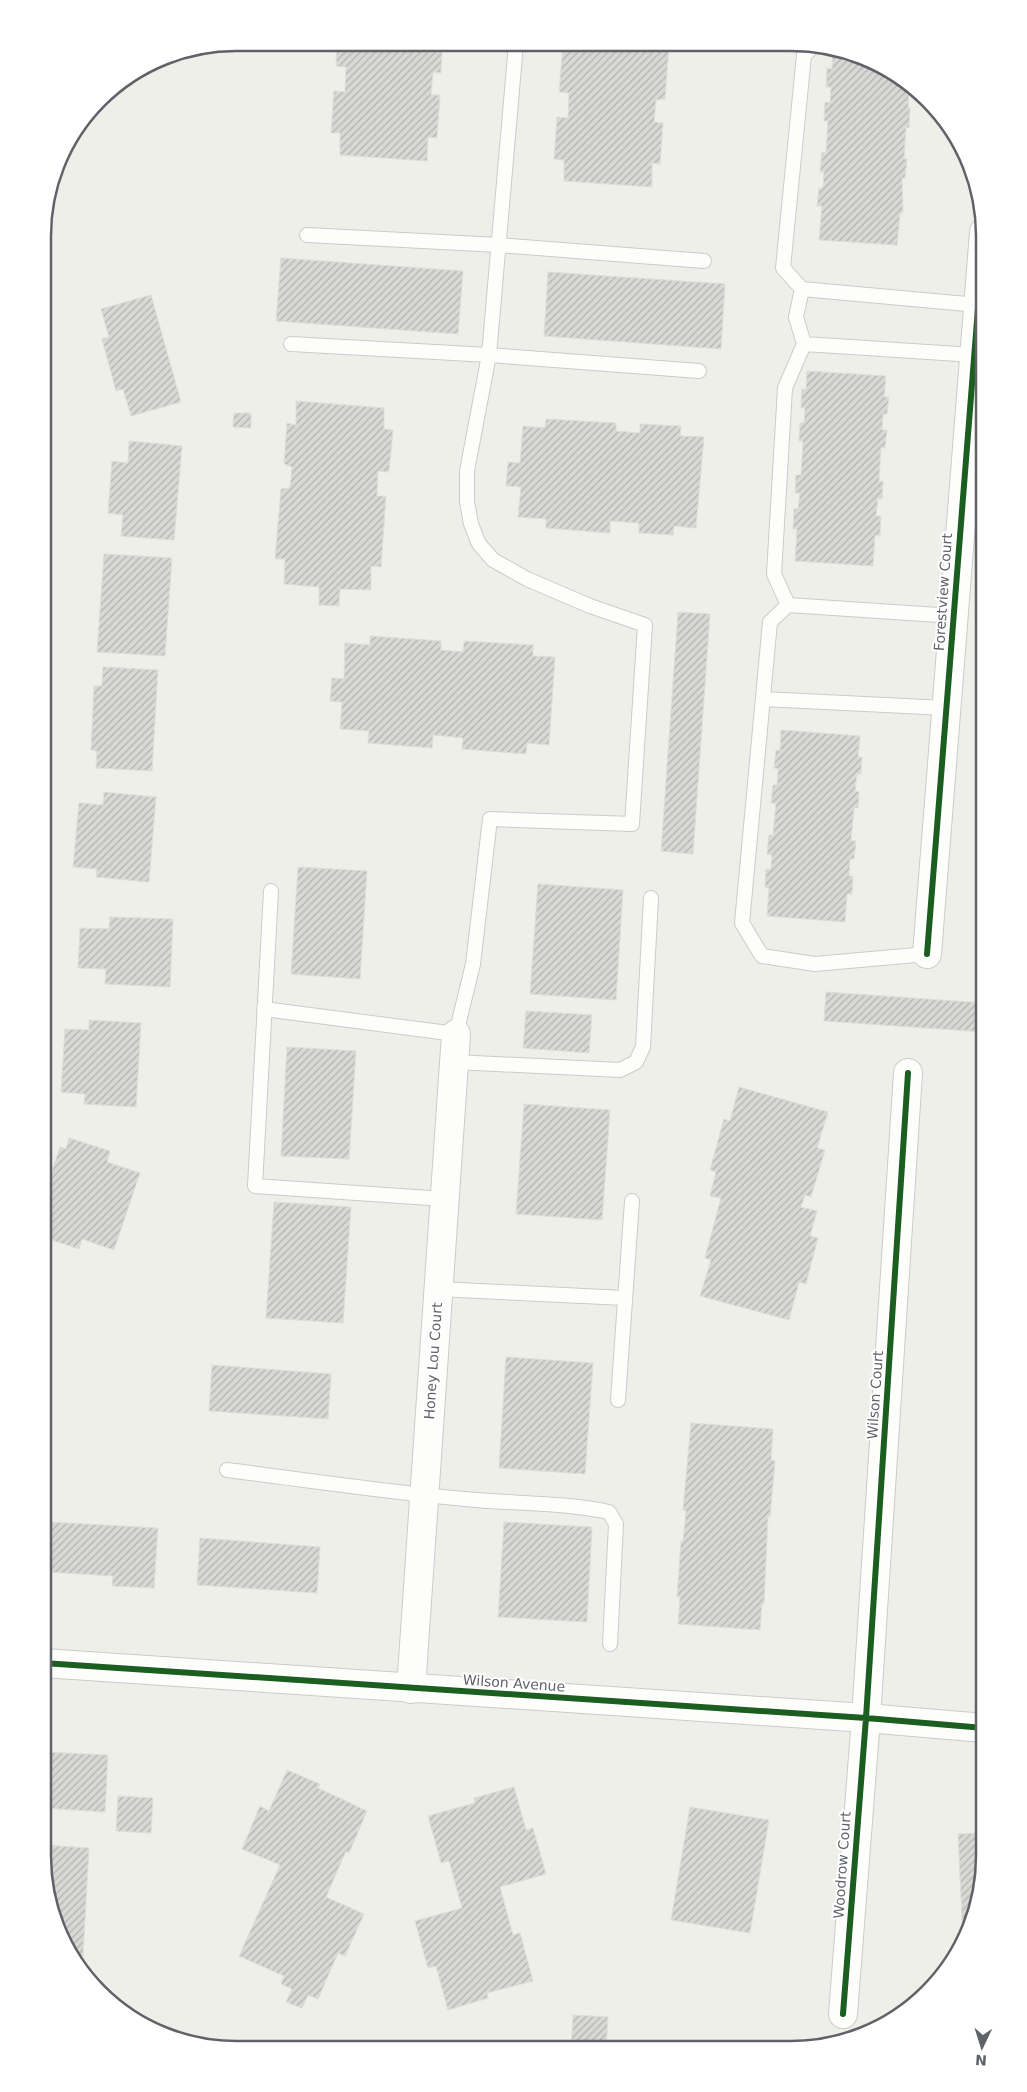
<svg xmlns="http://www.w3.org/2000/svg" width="1027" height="2092" font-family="'DejaVu Sans',sans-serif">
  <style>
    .building { fill: url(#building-hatch); stroke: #deded9 }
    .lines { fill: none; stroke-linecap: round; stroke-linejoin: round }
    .lane-casing { stroke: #cbcbcb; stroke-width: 16 }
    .street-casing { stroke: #cbcbcb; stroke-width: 30 }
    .lane { stroke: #fdfdfc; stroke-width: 14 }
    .street { stroke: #fdfdfc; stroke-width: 28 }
    .cycleway-casing { stroke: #fff; stroke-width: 9 }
    .cycleway { stroke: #1b5e20; stroke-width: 6 }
    .labels { text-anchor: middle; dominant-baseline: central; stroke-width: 4; stroke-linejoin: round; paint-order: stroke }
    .street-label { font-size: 14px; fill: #5f6268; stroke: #fff }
    .rim { fill: none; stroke: #5f6268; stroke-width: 2.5 }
  </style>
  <defs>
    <pattern id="building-hatch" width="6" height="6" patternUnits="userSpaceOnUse" patternTransform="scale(1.25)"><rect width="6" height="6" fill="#d8d8d5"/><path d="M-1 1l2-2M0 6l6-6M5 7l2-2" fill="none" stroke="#b2b3b1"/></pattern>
  </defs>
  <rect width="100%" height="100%" fill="#efefea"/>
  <!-- building -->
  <path class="building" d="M337,43L442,44L441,73L433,72L431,95H440L437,138L428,137L427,161L340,155V133H331L334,91L345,92L346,67L336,66Z
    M563,45H669L665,99L656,100L654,122L663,123L660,164L652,163V187L564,181V160L554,159L557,117L568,118L569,93L559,92Z
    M833,50L843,51L877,63L912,86L911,92H909L908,107L910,108L909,128L906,127L904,159H907L905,178H902L903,213H900L897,245L819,240L822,206H817L819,188H823L824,172H820L822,152L826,153L828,121H824L825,102L830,103L831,87H826L827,68L832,69Z
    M281,258L463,271L458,334L276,321Z
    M548,272L725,284L721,349L544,336Z
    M151,295L181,402L131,416L123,389L116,391L102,339L109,337L101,309Z
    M807,371L886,376L884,397H889L887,414H883L882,430H887L885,448L881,447L879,481H883L882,499L878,498L876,516H881L880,536L875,535L873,566L795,561L797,529H793L794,509H798L800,493H795L796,475H801L803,441H799L800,423H804L805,408H801L802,389L806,390Z
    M296,401L384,408V429L393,430L389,472L378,471L377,496H386L381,567L371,566V590L340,589L339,606L319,605V587L284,584L285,559H275L281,489L290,488L292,467L284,464L287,423L296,425Z
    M234,413H251V428L233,427Z
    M546,419L616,423V431L640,433V424L681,426L680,436L704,437L696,528L674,526L673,535L639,533V523L610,521V533L546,528V519L518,517L521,487L506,486L508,462L520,463L523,426L545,428Z
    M129,441L182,446L174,540L121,536L123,515L108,513L112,461L128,463Z
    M104,554L172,558L165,656L97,652Z
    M678,612L710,614L693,854L661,851Z
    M370,636L441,641V650L463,652L464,641L533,645V656L555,657L549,745L527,743L526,754L462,749L463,738L433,735L432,748L368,743L369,731L340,729L342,702L330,701L332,678L344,679L345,643L370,645Z
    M103,667L158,670L152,771L96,768L97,751L91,750L94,686H102Z
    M781,730L860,736L858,757H862L861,774H857L855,791L859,792L858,808H854L851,841H856L854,859H850L849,876H853L852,894H847L845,922L767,916L769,888L765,887L766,869H771L772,855L767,854L769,835H773L776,803H771L773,785H777L778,769L774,768L776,750L780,751Z
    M104,792L156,797L149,882L96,877L97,869L73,867L79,803L103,805Z
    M298,867L367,871L360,979L291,974Z
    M538,884L623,890L616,1000L530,994Z
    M110,917L173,919L170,987L105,984L106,969L78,968L80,928L109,929Z
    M826,992L984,1003V1032L824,1021Z
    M526,1011L592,1015L589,1053L523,1048Z
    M89,1020L141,1023L136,1107L84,1104L85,1094L61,1092L65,1029L89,1030Z
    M287,1047L356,1051L349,1159L281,1156Z
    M739,1087L828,1112L817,1148L825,1150L811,1197L805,1195L801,1207L817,1211L810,1236L818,1238L806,1284L799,1282L789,1320L700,1296L711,1260L705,1258L721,1198L710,1196L716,1172L710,1170L724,1119L730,1121Z
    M524,1104L610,1110L602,1220L516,1214Z
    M69,1138L110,1151L107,1162L140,1173L114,1250L82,1239L79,1249L43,1237V1191L46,1182L48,1183L60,1147L66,1149Z
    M274,1202L351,1207L343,1323L266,1318Z
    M981,1248H984V1282Z
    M506,1357L593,1363L585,1474L499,1468Z
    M212,1365L331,1374L328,1419L209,1411Z
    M691,1423L773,1429L771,1460L775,1461L770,1517H768L764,1604L762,1603L760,1630L678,1624L680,1597H677L681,1541H683L686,1511L683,1510Z
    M984,1491V1531H981Z
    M50,1522L158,1528L154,1588L112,1586L113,1576L48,1572Z
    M504,1522L592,1527L587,1622L498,1617Z
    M200,1538L320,1547L317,1593L197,1585Z
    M984,1552V1644H978L980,1621H976L980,1560H984Z
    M43,1752L108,1755L105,1812L43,1808Z
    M287,1770L320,1784L318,1788L367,1811L349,1853L346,1851L326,1897L364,1914L345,1956L338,1953L318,1999L308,1995L302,2008L286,2002L292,1989L281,1984L284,1976L239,1956L280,1865L242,1849L260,1806L269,1811Z
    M514,1787L526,1830L533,1828L546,1874L500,1887L513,1935L520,1933L533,1981L487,1993L488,1998L448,2010L436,1966L428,1968L415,1921L462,1908L449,1861L441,1863L428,1816L475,1803L474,1798Z
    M118,1796L153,1798L151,1833L116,1831Z
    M690,1807L769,1820L750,1933L671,1920Z
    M984,1833V1868L974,1918L963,1939L958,1834Z
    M43,1845L89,1848L83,1956L71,1955L53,1918L42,1856Z
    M573,2015L608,2017L606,2049H571Z"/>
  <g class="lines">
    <defs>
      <path id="lane" d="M814,46L804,55L783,268L802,289L978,305
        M307,235L499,245L704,261
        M802,289L796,317L804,344L974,355
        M291,344L489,355L699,371
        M804,344L785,388L774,574L788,605L954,616
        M788,605L770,622L742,923L762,956L815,964L927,954
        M763,699L946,708
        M271,891L255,1186L444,1199
        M264,1009L456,1034L473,964L490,819L632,824L645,625L590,606L527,579L493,560L479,544L471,524L467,502V471L489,355L516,44
        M454,1062L620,1070L636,1062L643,1047L651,898
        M438,1289L625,1298
        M618,1400L632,1201
        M227,1470C307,1480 386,1492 465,1499C513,1504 562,1502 609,1512L616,1524L610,1644"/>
      <path id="street" d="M927,954L984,232
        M43,1663L866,1718L984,1728
        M411,1689L456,1034
        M843,2014L866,1718L908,1073"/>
    </defs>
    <!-- lane casing -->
    <use href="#lane" class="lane-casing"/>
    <!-- street casing -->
    <use href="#street" class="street-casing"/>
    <!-- lane -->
    <use href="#lane" class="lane"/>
    <!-- street -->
    <use href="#street" class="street"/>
    <defs>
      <path id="cycleway" d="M927,954L984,232
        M43,1663L866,1718L984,1728
        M843,2014L866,1718L908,1073"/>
    </defs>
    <!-- cycleway casing -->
    <use href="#cycleway" class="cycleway-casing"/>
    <!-- cycleway -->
    <use href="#cycleway" class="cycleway"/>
  </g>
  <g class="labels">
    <!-- street labels -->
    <g class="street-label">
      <text transform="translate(943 592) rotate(-86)">Forestview Court</text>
      <text transform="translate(433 1361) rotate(-86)">Honey Lou Court</text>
      <text transform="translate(875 1395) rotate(-86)">Wilson Court</text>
      <text transform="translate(514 1683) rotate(4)">Wilson Avenue</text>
      <text transform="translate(842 1865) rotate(-86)">Woodrow Court</text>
    </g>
  </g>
  <!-- crop -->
  <path d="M0 0H1027V2092H0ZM236 51H791A185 185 0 0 1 976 236V1856A185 185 0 0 1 791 2041H236A185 185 0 0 1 51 1856V236A185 185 0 0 1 236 51Z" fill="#fff" fill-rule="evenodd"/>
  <path class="rim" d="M236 51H791A185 185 0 0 1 976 236V1856A185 185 0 0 1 791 2041H236A185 185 0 0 1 51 1856V236A185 185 0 0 1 236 51Z"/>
  <!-- north arrow -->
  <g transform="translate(982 2047) rotate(184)" stroke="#ffffff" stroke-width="4" paint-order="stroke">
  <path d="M0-4L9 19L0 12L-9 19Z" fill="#5f6268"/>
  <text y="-8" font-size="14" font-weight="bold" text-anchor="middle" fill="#5f6268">N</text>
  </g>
</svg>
